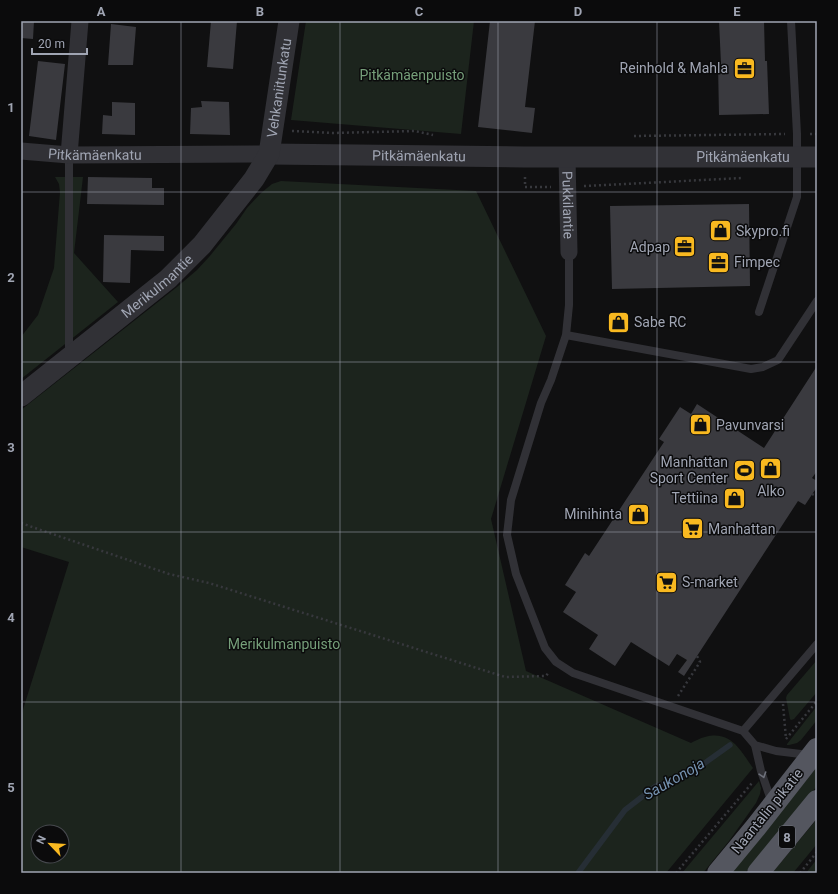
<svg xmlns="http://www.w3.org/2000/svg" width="838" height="894" font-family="Roboto,sans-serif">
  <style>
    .green { fill: #1c241d; fill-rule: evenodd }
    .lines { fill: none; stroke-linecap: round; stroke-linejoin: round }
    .stream { stroke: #262e35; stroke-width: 5.5 }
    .building { fill: #3a3a3f }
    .path { stroke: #37383d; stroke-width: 2.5; stroke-dasharray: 2 3; stroke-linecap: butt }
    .service { stroke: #313136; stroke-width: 8 }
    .minor { stroke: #313136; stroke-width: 17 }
    .tertiary { stroke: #313136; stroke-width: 21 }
    .trunk { stroke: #54565f; stroke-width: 22 }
    .oneway { stroke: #6e717b }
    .grid { fill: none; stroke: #a0a5b3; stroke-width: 1; stroke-opacity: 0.55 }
    .labels { text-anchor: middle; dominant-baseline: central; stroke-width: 3; stroke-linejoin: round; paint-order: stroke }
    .shield { fill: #0b0b0c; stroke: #737781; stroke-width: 1 }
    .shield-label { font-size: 13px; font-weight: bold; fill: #a0a5b3 }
    .poi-label { font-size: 14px; fill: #a0a5b3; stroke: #0b0b0c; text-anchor: start }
    .park-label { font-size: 14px; fill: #769f7a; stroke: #0b0b0c }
    .street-label { font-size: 14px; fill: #a0a5b3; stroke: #0b0b0c }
    .water-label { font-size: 15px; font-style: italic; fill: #7592b0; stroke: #0b0b0c }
    .neatline { fill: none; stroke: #a0a5b3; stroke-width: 1.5 }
    .grid-label { font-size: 13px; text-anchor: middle; font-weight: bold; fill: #a0a5b3 }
  </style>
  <rect width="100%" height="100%" fill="#101011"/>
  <!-- green -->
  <path class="green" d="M306,21H474L461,134L291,120Z
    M55,177H83L74,253L118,302L21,379V337L38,315L54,268L60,192L59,184Z
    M281,181L476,191L546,336L491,519L526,671L691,743C695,741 700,738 705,737C731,730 740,750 753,768L666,873H21V716L69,562L21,547V410L177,287L197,270L209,257L236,224L247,208L261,193L272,184ZM38,832H62V856H38Z
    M817,660V692L794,719L791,720L790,719L786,698L787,695Z
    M817,706V720L801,740L797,743L789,745H787V744Z
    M817,767V786L745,873H731Z
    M759,781L761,788L760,794L756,803L729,841L703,873H682Z
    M817,819V844L793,873H772Z
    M817,859V873H806Z"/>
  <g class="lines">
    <!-- stream -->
    <path class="stream" d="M578,873L625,810L656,786L680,778L702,765L730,745"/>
  </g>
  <!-- building -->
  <path class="building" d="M21,21H34L33,39L21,38Z
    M211,21H237L233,69L207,67Z
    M490,21H535L525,107L535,108L532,133L478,127Z
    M719,21H764L765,61H767L769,114L719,115L718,64H721Z
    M111,24L136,27L133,65H108Z
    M38,61L65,64L56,140L29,136Z
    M201,101L229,102L230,135L190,134L191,108L202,107Z
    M112,102L135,103V135L102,134L103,115L112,116Z
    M88,177L152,178V188H164V205L87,204Z
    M749,204L750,286L612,289L610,206Z
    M104,235L164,236V251L131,250L130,283L103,282Z
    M817,366V471L812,478L817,481V487L805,505L798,501L684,676L678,672L687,660L677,654L669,666L631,642L615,666L589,649L598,635L563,612L576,592L565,585L585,553L589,556L664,442L659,439L680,407L691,414L697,404L764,448Z"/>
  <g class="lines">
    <!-- path -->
    <path class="path" d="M292,131L333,133L415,131L433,135
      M810,134H817
      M634,136L785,134
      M525,177V187H551
      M584,186L743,178
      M812,494L814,495
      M21,523L35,528L169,574L209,583L505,677L546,676L549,672
      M678,696L700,662L697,656
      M783,704L786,739
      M786,739L817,701
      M676,873L752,783
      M800,873L817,852"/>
    <!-- service -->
    <path class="service" d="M569,252V305L566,335L551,380L541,403L511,500L507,535L516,574L545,648L556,662L573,673L743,731L755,745L761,771L772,803
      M759,312L797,197V134L791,21
      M566,335L751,369L763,367L778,360L817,301
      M69,354V155
      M743,731L817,644
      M755,745L776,751L809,755"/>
    <!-- minor -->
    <g class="minor">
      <path id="s1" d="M21,151L69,155L269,154"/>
      <path d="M69,155L80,21"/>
      <path id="s2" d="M567,157L569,252"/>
    </g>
    <!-- tertiary -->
    <g class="tertiary">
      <path id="s3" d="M269,154L524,157H817"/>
      <path id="s4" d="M21,396L168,279L202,245L254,179L269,154L289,21"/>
    </g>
    <!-- trunk -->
    <path class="trunk" d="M718,873L756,827L817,749
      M758,873L817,801"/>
  </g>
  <!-- one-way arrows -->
  <defs><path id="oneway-chevron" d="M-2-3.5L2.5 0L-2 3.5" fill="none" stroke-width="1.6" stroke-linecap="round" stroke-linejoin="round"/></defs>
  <use class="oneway" href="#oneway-chevron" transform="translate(763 775) rotate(72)"/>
  <!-- grid -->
  <path class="grid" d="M181,21V873M340,21V873M498,21V873M657,21V873M21,192H817M21,362H817M21,532H817M21,702H817"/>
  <!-- icons -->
  <defs>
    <symbol id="office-square" viewBox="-11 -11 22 22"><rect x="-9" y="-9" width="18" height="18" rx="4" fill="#f9b920" stroke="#0b0b0c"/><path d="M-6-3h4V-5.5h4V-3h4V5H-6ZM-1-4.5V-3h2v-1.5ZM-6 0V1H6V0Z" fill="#111"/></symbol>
    <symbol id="shop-square" viewBox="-11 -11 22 22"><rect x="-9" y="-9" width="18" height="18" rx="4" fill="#f9b920" stroke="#0b0b0c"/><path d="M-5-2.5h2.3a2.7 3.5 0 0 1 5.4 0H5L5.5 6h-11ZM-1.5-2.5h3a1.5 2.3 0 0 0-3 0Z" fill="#111"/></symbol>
    <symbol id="stadium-square" viewBox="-11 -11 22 22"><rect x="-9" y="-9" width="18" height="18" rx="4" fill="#f9b920" stroke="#0b0b0c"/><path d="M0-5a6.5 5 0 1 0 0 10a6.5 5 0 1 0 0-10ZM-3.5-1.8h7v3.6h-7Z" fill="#111"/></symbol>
    <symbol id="supermarket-square" viewBox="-11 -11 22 22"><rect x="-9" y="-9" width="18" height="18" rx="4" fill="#f9b920" stroke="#0b0b0c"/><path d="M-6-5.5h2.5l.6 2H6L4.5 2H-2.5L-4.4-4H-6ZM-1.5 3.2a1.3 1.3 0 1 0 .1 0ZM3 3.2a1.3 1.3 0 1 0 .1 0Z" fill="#111"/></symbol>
  </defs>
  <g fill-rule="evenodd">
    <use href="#office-square" x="732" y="56" width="25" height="25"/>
    <use href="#shop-square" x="708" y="218" width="25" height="25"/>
    <use href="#office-square" x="672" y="234" width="25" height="25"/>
    <use href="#office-square" x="706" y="250" width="25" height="25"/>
    <use href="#shop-square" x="606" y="310" width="25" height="25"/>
    <use href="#shop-square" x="688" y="412" width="25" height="25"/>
    <use href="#shop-square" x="758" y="456" width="25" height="25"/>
    <use href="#stadium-square" x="732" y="458" width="25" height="25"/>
    <use href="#shop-square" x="722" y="486" width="25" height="25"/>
    <use href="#shop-square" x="626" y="502" width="25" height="25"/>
    <use href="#supermarket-square" x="680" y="516" width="25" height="25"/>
    <use href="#supermarket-square" x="654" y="570" width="25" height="25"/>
  </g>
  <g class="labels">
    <!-- shield labels -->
    <rect class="shield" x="779" y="826" width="16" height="22" rx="3"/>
    <g class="shield-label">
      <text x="787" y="837">8</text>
    </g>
    <!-- poi labels -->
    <g class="poi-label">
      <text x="728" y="68" text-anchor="end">Reinhold &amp; Mahla</text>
      <text x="736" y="231">Skypro.fi</text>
      <text x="670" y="247" text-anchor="end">Adpap</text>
      <text x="734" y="262">Fimpec</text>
      <text x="634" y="322">Sabe RC</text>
      <text x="716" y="425">Pavunvarsi</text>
      <text x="728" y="462" text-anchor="end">Manhattan<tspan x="728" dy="16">Sport Center</tspan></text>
      <text x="771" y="491" text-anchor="middle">Alko</text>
      <text x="718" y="498" text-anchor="end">Tettiina</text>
      <text x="622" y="514" text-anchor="end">Minihinta</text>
      <text x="708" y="529">Manhattan</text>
      <text x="682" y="582">S-market</text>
    </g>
    <!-- park labels -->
    <g class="park-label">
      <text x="412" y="75">Pitkämäenpuisto</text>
      <text x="284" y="644">Merikulmanpuisto</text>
    </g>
    <!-- street labels -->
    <g class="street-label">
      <text stroke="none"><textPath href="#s4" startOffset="416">Vehkaniitunkatu</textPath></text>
      <text stroke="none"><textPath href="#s1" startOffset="74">Pitkämäenkatu</textPath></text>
      <text stroke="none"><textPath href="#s3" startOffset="150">Pitkämäenkatu</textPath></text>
      <text stroke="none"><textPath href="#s3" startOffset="474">Pitkämäenkatu</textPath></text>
      <text stroke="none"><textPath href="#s2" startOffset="48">Pukkilantie</textPath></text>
      <text stroke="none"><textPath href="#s4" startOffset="175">Merikulmantie</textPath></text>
      <text transform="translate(767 811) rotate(-51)">Naantalin pikatie</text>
    </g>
    <!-- water labels -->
    <g class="water-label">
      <text transform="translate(674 779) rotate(-30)">Saukonoja</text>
    </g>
  </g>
  <!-- border -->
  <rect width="838" height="894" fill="none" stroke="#0b0b0c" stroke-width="44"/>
  <!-- north arrow -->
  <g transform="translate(50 844) rotate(295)"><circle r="19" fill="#0b0b0c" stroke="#47494f"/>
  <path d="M0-3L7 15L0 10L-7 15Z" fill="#f9b920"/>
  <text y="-6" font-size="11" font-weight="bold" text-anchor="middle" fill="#a0a5b3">N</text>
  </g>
  <!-- scale -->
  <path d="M32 48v6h55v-6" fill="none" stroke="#a0a5b3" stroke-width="2"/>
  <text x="38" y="48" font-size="12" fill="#a0a5b3" stroke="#0b0b0c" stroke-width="3" paint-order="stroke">20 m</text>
  <rect x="22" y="22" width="794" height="850" class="neatline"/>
  <g class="grid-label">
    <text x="101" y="16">A</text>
    <text x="260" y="16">B</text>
    <text x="419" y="16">C</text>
    <text x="578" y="16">D</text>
    <text x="737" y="16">E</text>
    <text x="11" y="112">1</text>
    <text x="11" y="282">2</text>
    <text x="11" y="452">3</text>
    <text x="11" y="622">4</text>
    <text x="11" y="792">5</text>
  </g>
</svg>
